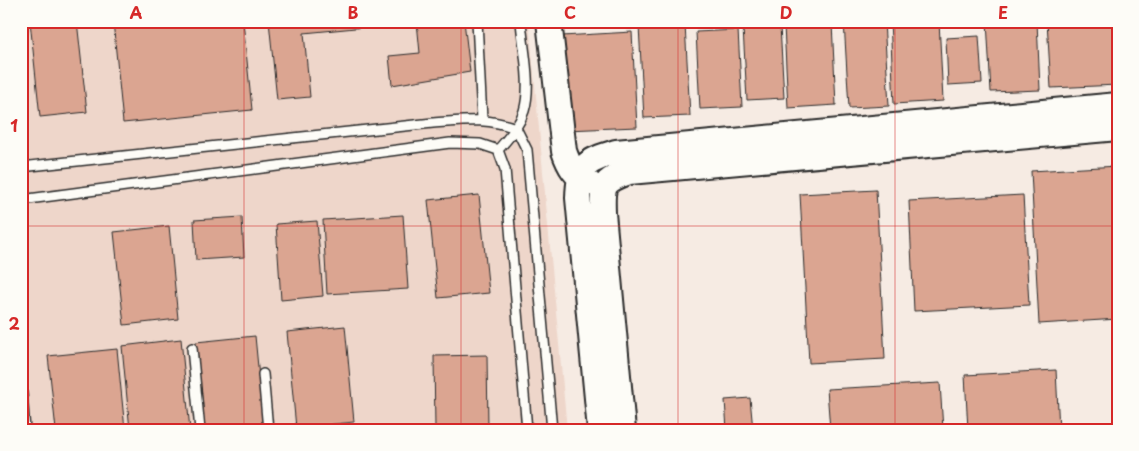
<svg xmlns="http://www.w3.org/2000/svg" width="1139" height="451" font-family="'Playpen Sans',sans-serif">
  <style>
    .built { fill: #eed6ca }
    .building { fill: #dba591; stroke: #2b2b2b }
    .lines { fill: none; stroke-linecap: round; stroke-linejoin: round }
    .lane-casing { stroke: #2b2b2b; stroke-width: 12 }
    .secondary-casing { stroke: #2b2b2b; stroke-width: 28 }
    .lane { stroke: #fdfcf7; stroke-width: 9 }
    .secondary { stroke: #fdfcf7; stroke-width: 24 }
    .grid { fill: none; stroke: #d62828; stroke-width: 1; stroke-opacity: 0.55 }
    .neatline { fill: none; stroke: #d62828; stroke-width: 2 }
    .grid-label { font-size: 16px; text-anchor: middle; font-weight: bold; fill: #d62828 }
  </style>
  <rect width="100%" height="100%" fill="#f6ebe3"/>
  <filter id="ink" filterUnits="userSpaceOnUse"><feTurbulence type="fractalNoise" baseFrequency=".02" numOctaves="2"/><feDisplacementMap in="SourceGraphic" scale="10" xChannelSelector="R" yChannelSelector="G"/><feConvolveMatrix kernelMatrix="1 2 1 2 8 2 1 2 1" color-interpolation-filters="sRGB"/></filter>
  <g filter="url(#ink)">
    <!-- built -->
    <path class="built" d="M21,21H529L567,430H21Z"/>
    <!-- building -->
    <path class="building" d="M30,21H77L87,112L40,117Z
      M113,21H243L252,110L123,123Z
      M269,21H464L470,72L392,85L389,56L420,53L417,22L304,33L310,97L277,100Z
      M844,21H884L889,106L849,108Z
      M890,21H939L943,101L894,104Z
      M987,21H1037L1040,90L991,92Z
      M1047,21H1118V85L1051,88Z
      M832,23L836,105L788,108L784,25Z
      M685,24L690,116L644,118L639,26Z
      M780,26L784,98L747,100L743,28Z
      M738,30L742,107L700,109L696,32Z
      M632,32L637,127L567,130L562,36Z
      M979,36L982,83L948,85L946,38Z
      M1118,166V319L1039,324L1031,171Z
      M876,190L885,359L809,363L800,194Z
      M479,195L489,293L438,298L428,200Z
      M1023,195L1029,305L914,311L909,201Z
      M403,215L408,289L327,294L323,220Z
      M242,217L244,257L196,260L194,220Z
      M317,221L323,296L281,300L276,224Z
      M169,226L178,319L124,325L114,232Z
      M345,326L354,422L296,428L287,332Z
      M255,336L264,430H205L196,342Z
      M181,339L190,430H130L122,346Z
      M117,349L125,430H56L48,356Z
      M487,355L488,428H435L434,356Z
      M1056,370L1059,430H968L965,375Z
      M940,383L943,430H830L827,389Z
      M750,398L753,430H727L725,400Z"/>
    <g class="lines">
      <defs>
        <path id="lane" d="M477,21L482,119
          M498,150C508,138 519,127 524,111C532,84 523,49 521,21
          M21,167L433,123C465,121 485,117 516,128L527,150L552,430
          M21,200L450,143L480,144L498,150L505,169L527,430
          M192,348L200,430
          M263,374L268,430
          M21,380L25,430"/>
        <path id="secondary" d="M549,21L564,151C569,166 575,176 589,183
          M600,430L578,198C579,164 586,161 616,152L1118,105
          M623,430L603,213C602,185 602,181 629,172L1118,128"/>
      </defs>
      <!-- lane casing -->
      <use href="#lane" class="lane-casing"/>
      <!-- secondary casing -->
      <use href="#secondary" class="secondary-casing"/>
      <!-- lane -->
      <use href="#lane" class="lane"/>
      <!-- secondary -->
      <use href="#secondary" class="secondary"/>
    </g>
  </g>
  <!-- grid -->
  <path class="grid" d="M244,21V430M461,21V430M678,21V430M895,21V430M21,226H1118"/>
  <!-- margin -->
  <rect width="1139" height="451" fill="none" stroke="#fdfcf7" stroke-width="55"/>
  <rect x="28" y="28" width="1084" height="396" class="neatline"/>
  <g class="grid-label">
    <text x="136" y="19">A</text>
    <text x="353" y="19">B</text>
    <text x="570" y="19">C</text>
    <text x="786" y="19">D</text>
    <text x="1003" y="19">E</text>
    <text x="14" y="132">1</text>
    <text x="14" y="330">2</text>
  </g>
</svg>
